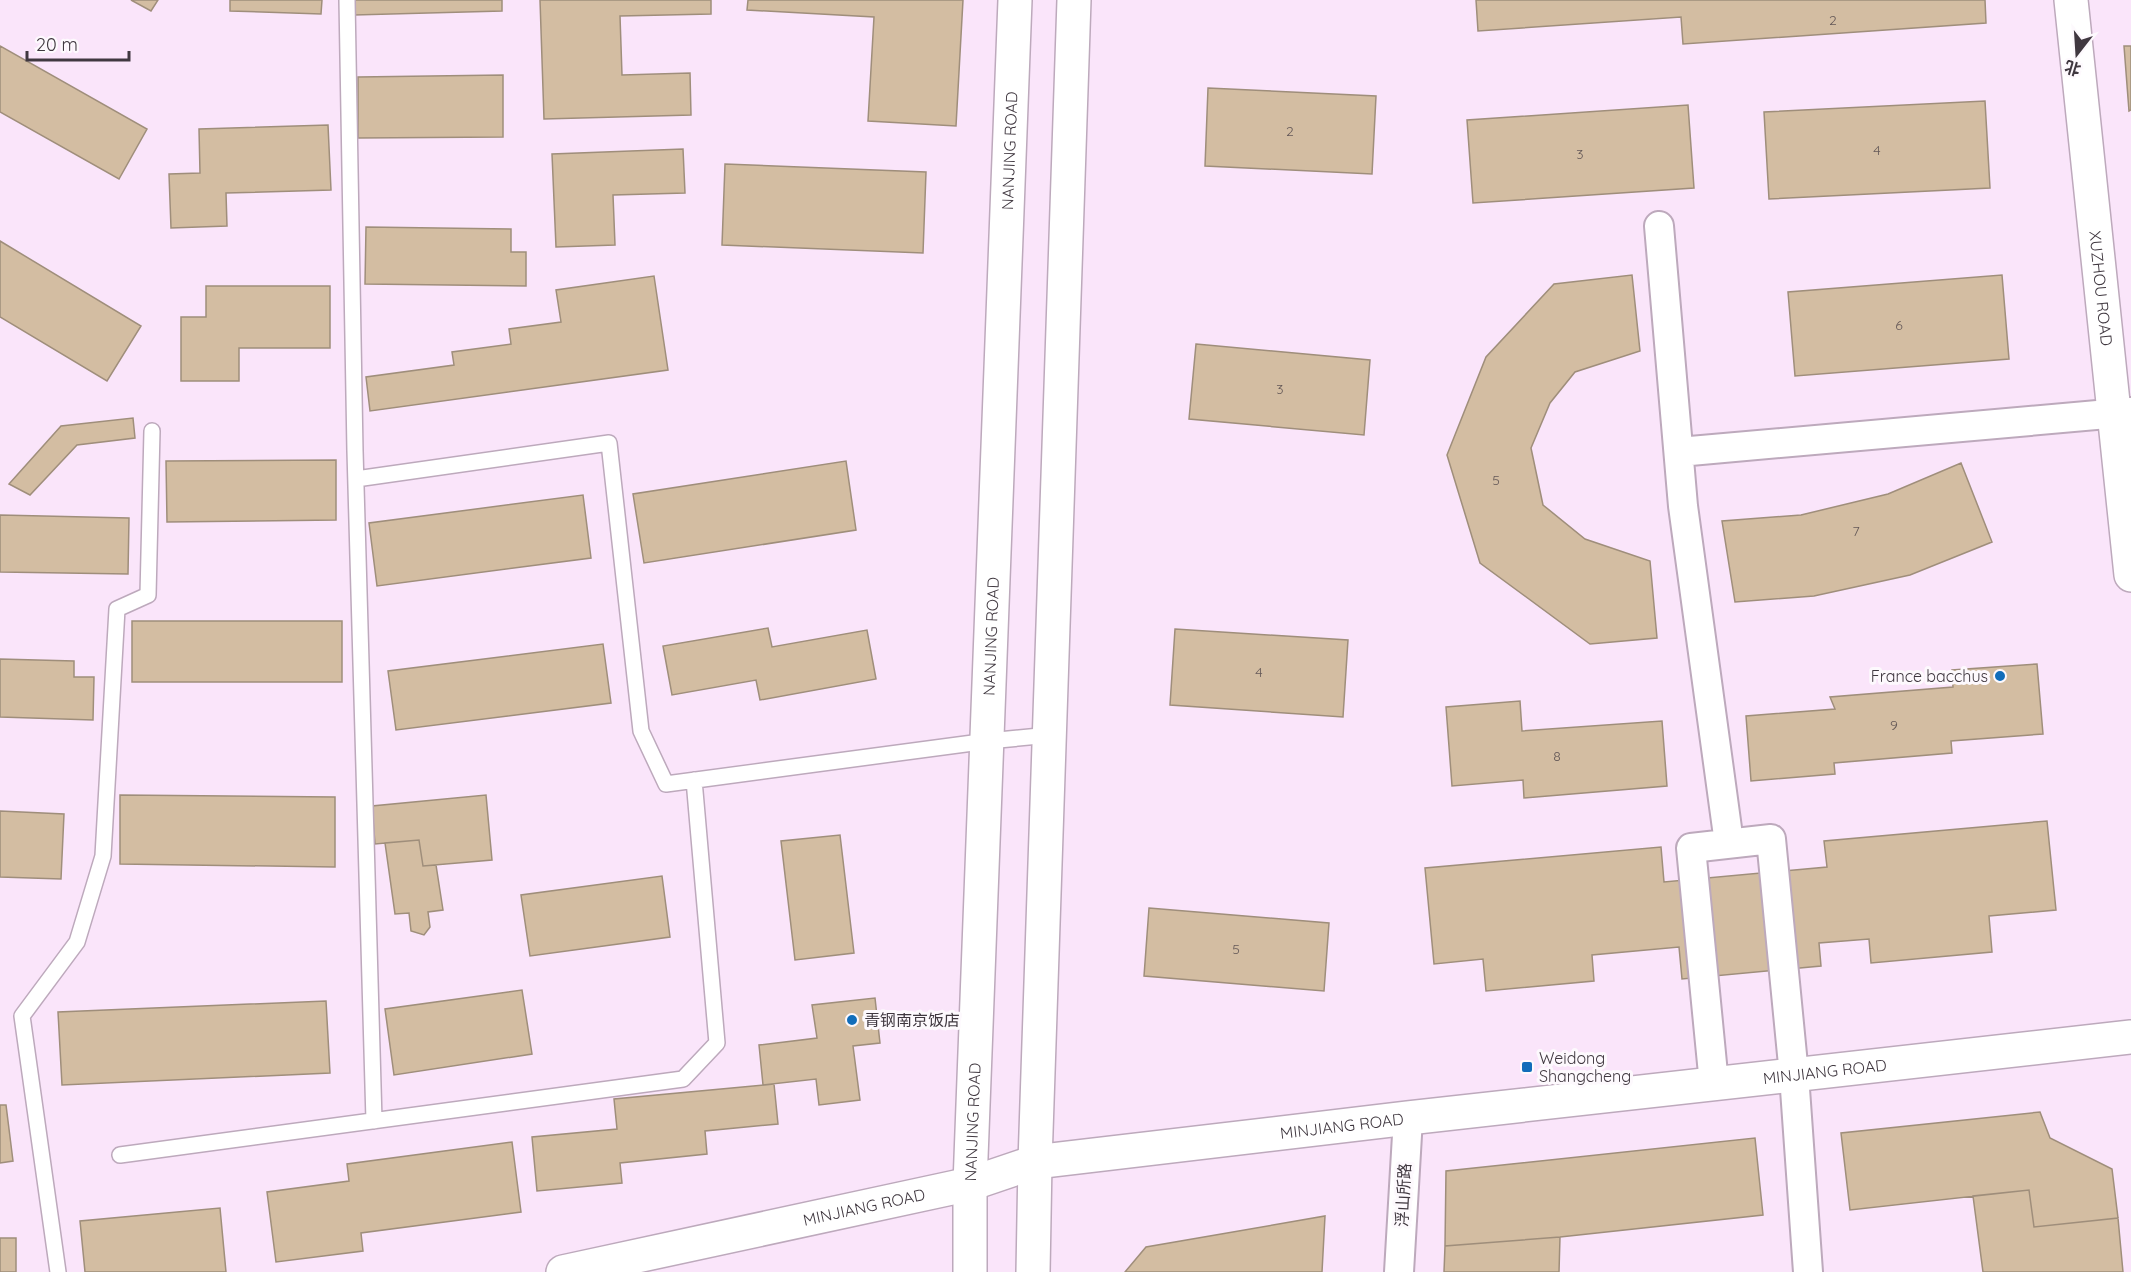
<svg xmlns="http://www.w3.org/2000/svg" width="2131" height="1272" font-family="Quicksand,'Noto Sans SC',sans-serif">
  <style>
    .building { fill: #d3bda2; stroke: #9f8e7b; stroke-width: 1.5 }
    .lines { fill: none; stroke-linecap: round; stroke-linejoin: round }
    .lane-casing { stroke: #bda9bc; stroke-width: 18 }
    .street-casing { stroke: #bda9bc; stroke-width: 32 }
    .secondary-casing { stroke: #bda9bc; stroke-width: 36 }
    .lane { stroke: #fff; stroke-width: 15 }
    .street { stroke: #fff; stroke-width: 28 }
    .secondary { stroke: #fff; stroke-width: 33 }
    .poi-dot { fill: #116dba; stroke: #fdf9fd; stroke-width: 2 }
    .labels { text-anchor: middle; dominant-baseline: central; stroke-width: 6; stroke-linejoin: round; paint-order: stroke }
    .number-label { font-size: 14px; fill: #655958 }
    .street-label { font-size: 16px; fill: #403840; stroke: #fdf9fd }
    .poi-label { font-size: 16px; fill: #403840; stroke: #fdf9fd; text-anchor: start }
  </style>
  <rect width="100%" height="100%" fill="#fae5fa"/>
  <!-- building -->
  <path class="building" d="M131,0H158L151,11Z
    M230,0H322L321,14L230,11Z
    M353,0H502V11L354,15Z
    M540,0H711V14L620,16L622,75L690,73L691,115L544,119Z
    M748,0H963L956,126L868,121L874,17L747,10Z
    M1476,0H1985L1986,23L1683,44L1681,17L1478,31Z
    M0,46L147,129L119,179L0,112Z
    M2124,46H2131V110L2129,111Z
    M503,75V137L358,138V77Z
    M1208,88L1376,96L1372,174L1205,166Z
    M1985,101L1990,188L1769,199L1764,112Z
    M1688,105L1694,188L1473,203L1467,120Z
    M328,125L331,190L226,193L227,226L171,228L169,174L200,173L199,129Z
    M683,149L685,193L613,195L615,245L556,247L552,154Z
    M725,164L926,172L923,253L722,245Z
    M366,227L511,229V252H526V286L365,284Z
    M0,241L141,326L107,381L0,317Z
    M1632,275L1640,351L1575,372L1550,403L1531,448L1543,505L1585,539L1650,561L1657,638L1590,644L1480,563L1447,455L1486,357L1554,284Z
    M2002,275L2009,359L1795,376L1788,292Z
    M654,276L668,370L370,411L366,377L454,365L452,352L511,344L509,329L561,322L556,290Z
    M206,286H330V348H239V381H181V317H206Z
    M1196,344L1370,360L1364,435L1189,419Z
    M133,418L135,438L77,445L30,495L9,484L61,426Z
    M336,460V520L167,522L166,461Z
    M846,461L856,530L644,563L633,494Z
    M1961,463L1992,542L1910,575L1814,596L1735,602L1722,521L1801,515L1888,494Z
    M583,495L591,558L377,586L369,523Z
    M0,515L129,518L128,574L0,572Z
    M132,621H342V682H132Z
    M768,628L772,647L867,630L876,679L760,700L756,680L672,695L663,646Z
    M1175,629L1348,640L1343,717L1170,705Z
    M603,644L611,703L396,730L388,671Z
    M0,659L74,661V677H94L93,720L0,717Z
    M2037,664L2043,734L1951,741L1952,753L1834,763L1835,774L1751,781L1746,716L1835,709L1830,697L1953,687L1952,670Z
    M1520,701L1522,731L1662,721L1667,786L1524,798L1523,780L1452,786L1446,707Z
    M120,795L335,797V867L120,864Z
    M486,795L492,860L423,866L419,840L375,844L372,806Z
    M0,811L64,814L61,879L0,877Z
    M2047,821L2056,910L1989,916L1992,952L1871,963L1869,939L1819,943L1821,966L1682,979L1679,947L1592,955L1594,981L1486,991L1483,959L1434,964L1425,868L1661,847L1664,882L1827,867L1824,841Z
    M840,835L854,953L795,960L781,841Z
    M419,840L423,866L436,865L443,910L428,912L430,927L424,935L411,931L409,913L395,914L385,843Z
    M662,876L670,937L530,956L521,895Z
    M1149,908L1329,923L1324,991L1144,976Z
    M522,990L532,1054L394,1075L385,1009Z
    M875,998L880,1043L853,1046L860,1100L819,1105L816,1079L763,1085L759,1045L817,1038L812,1005Z
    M326,1001L330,1073L62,1085L58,1012Z
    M774,1084L778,1124L705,1131L707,1154L620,1163L622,1183L537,1191L532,1137L617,1129L614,1099Z
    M0,1105H6L13,1161L0,1163Z
    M2040,1112L2050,1138L2112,1169L2118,1218L2034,1227L2029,1190L1850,1210L1841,1133Z
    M1755,1138L1763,1215L1560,1237L1445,1246L1446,1171Z
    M512,1142L521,1212L361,1233L363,1251L276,1262L267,1192L349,1181L347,1164Z
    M2029,1190L2034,1227L2118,1218L2123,1272H1983L1973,1196Z
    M220,1208L226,1272H85L80,1221Z
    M1325,1216L1322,1272H1125L1146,1247Z
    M1560,1237L1559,1272H1444L1445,1246Z
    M0,1238H16V1272H0Z"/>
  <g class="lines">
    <defs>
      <path id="lane" d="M347,0L355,451L374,1121
        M356,479L609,443L641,731L666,784L988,741L1050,735
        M120,1155L683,1079L717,1043L694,780
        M58,1272L22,1016L77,942L103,856L117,609L148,595L152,431"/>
      <path id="street" d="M1659,226L1683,506L1729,843
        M1679,452L2131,412
        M1714,1084L1691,848L1771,839L1794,1075L1808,1272
        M1399,1272L1408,1118"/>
      <g id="secondary">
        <path id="s1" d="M2071,0L2131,575"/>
        <path id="s2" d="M563,1272L970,1184L1035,1162L1408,1118L2131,1037"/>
        <path id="s3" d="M970,1272V1184L1015,0"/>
        <path d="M1033,1272L1035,1162L1074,0"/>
      </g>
    </defs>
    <!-- lane casing -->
    <use href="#lane" class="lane-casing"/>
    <!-- street casing -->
    <use href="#street" class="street-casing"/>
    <!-- secondary casing -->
    <use href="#secondary" class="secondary-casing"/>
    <!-- lane -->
    <use href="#lane" class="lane"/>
    <!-- street -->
    <use href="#street" class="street"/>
    <!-- secondary -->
    <use href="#secondary" class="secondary"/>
  </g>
  <!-- markers -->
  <g class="poi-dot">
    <circle cx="2000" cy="676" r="6"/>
    <circle cx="852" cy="1020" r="6"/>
    <rect x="1521" y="1061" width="12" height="12" rx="3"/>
  </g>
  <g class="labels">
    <!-- number labels -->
    <g class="number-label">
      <text x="1833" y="20">2</text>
      <text x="1290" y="131">2</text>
      <text x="1877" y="150">4</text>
      <text x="1580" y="154">3</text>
      <text x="1899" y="325">6</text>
      <text x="1280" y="389">3</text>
      <text x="1496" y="480">5</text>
      <text x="1856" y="531">7</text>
      <text x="1259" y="672">4</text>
      <text x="1894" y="725">9</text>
      <text x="1557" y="756">8</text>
      <text x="1236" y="949">5</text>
    </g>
    <!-- street labels -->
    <g class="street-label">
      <text stroke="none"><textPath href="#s3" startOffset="1122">NANJING ROAD</textPath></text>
      <text stroke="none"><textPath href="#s1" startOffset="290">XUZHOU ROAD</textPath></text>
      <text stroke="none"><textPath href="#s3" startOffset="636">NANJING ROAD</textPath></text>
      <text stroke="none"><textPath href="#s2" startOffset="1280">MINJIANG ROAD</textPath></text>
      <text stroke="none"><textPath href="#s3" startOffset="150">NANJING ROAD</textPath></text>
      <text stroke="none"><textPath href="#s2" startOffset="794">MINJIANG ROAD</textPath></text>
      <text transform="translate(1403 1195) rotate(-87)">浮山所路</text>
      <text stroke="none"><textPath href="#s2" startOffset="308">MINJIANG ROAD</textPath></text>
    </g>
    <!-- poi labels -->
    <g class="poi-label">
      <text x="1988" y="676" text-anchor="end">France bacchus</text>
      <text x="864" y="1020">青钢南京饭店</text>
      <text x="1539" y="1058">Weidong<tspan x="1539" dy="18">Shangcheng</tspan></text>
    </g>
  </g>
  <!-- north arrow -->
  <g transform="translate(2077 54) rotate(197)" stroke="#fdf9fd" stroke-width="4.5" paint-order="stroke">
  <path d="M0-4.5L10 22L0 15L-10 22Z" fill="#403840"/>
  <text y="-9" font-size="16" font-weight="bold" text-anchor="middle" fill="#403840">北</text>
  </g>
  <!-- scale -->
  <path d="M27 51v9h102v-9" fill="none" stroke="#403840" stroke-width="3"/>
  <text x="36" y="51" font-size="18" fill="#403840" stroke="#fdf9fd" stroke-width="4.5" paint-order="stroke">20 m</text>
</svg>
